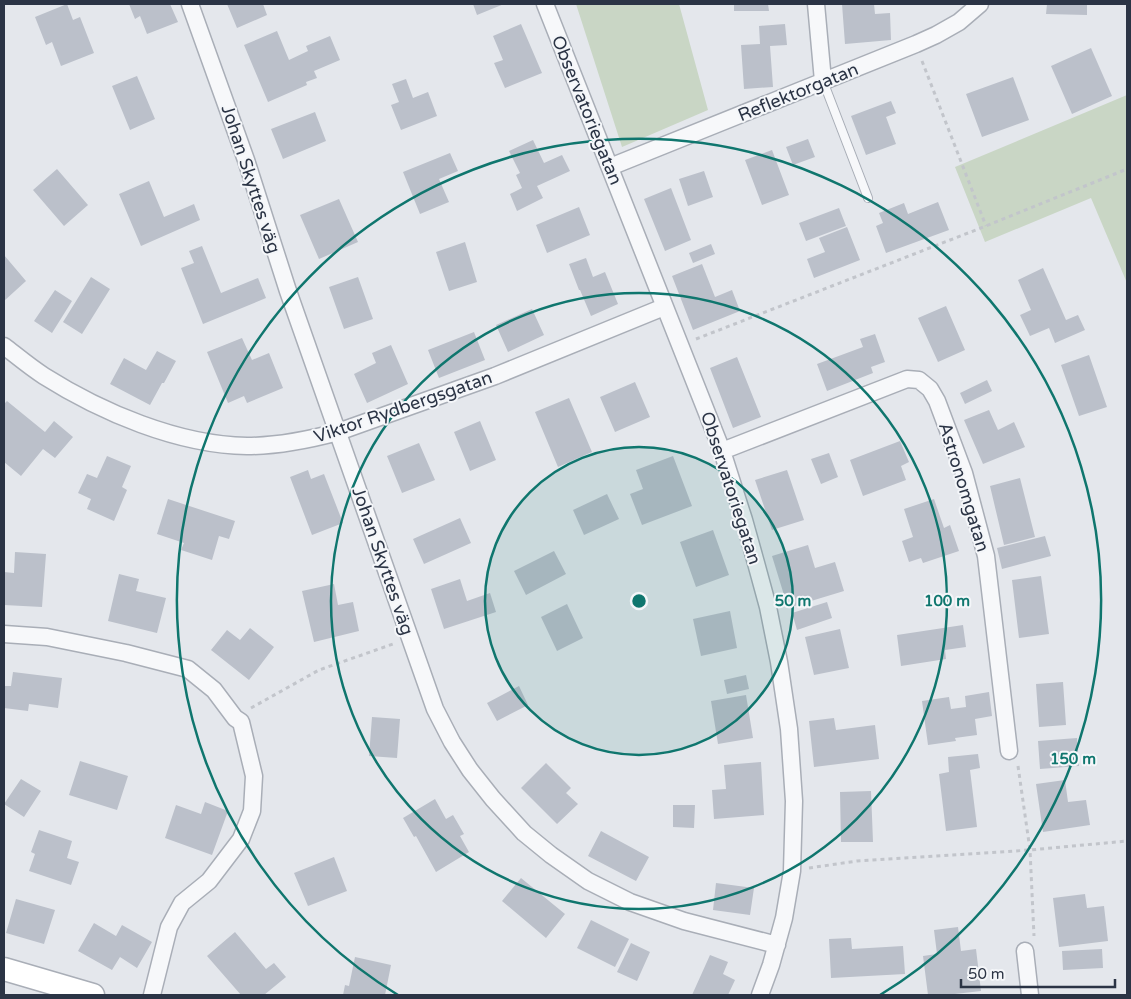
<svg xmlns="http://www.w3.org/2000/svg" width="1131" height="999" font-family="'Varela Round',sans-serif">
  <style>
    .green { fill: #c9d6c5 }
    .building { fill: #bbc0ca }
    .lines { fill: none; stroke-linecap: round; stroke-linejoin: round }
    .lane-casing { stroke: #a9aeb7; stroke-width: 10 }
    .street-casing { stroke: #a9aeb7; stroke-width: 19 }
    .secondary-casing { stroke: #a9aeb7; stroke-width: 25 }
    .path { stroke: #c2c5cb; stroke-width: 3; stroke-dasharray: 4 4; stroke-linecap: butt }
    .lane { stroke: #f7f8fa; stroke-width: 8 }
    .street { stroke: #f7f8fa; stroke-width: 16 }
    .secondary { stroke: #fff; stroke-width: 22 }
    .ring { fill: none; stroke: #0f766e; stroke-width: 2.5 }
    .labels { text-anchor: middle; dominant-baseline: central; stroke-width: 4; stroke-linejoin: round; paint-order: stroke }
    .street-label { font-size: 18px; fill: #2b3445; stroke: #f4f6f9 }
    .centre { fill: #0f766e; stroke: #f4f6f9; stroke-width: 2.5 }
    .ring-label { font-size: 15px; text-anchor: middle; font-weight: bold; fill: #0f766e; stroke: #f4f6f9; stroke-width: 4; stroke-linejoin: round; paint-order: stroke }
  </style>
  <rect width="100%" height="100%" fill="#e4e7ec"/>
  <!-- green -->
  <path class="green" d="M576,4H679L708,110L622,147Z
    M1127,95V283L1091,198L985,242L955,167Z"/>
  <!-- building -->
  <path class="building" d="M67,4L73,20L80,17L94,53L61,66L52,42L46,45L35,17Z
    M129,4H170L178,22L147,34L140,16L135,19Z
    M227,4H263L267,15L237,28Z
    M473,4H504L477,15Z
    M734,4H768L769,11H734Z
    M842,4H874L875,14L890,13L891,40L845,44Z
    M1047,4H1087V15L1046,14Z
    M521,24L542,73L505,88L494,63L503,60L493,36Z
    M785,24L787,45L770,46L773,87L744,89L741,45L760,44L759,26Z
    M277,31L289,60L308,51L306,46L330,36L340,60L314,71L317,78L306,82L307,85L268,102L244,45Z
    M1091,48L1112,96L1072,114L1051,66Z
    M137,76L155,119L130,130L112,86Z
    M1013,77L1029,120L982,137L966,94Z
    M406,79L413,98L428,92L437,116L401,130L391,105L399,102L392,84Z
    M891,101L896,113L886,117L896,144L866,155L851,116Z
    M315,112L326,141L283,159L271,129Z
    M808,139L815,157L793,165L786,147Z
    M533,140L544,163L562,155L570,171L537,186L543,198L517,211L510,194L522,188L516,175L520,173L509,151Z
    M772,150L789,195L762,205L745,160Z
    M450,153L458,171L439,179L449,202L420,214L403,172Z
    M57,169L88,205L64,226L33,190Z
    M704,171L713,197L688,206L679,179Z
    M149,181L164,217L194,204L200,220L141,246L119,194Z
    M671,188L691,240L665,251L644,199Z
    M339,199L358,242L319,259L300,215Z
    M938,202L949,230L886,253L876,226L883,223L879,213L904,203L908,214Z
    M579,207L590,235L547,253L536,225Z
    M839,208L846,226L806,241L799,223Z
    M847,227L860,260L814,278L807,259L825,252L819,238Z
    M465,242L477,282L449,291L436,252Z
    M711,244L715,254L693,263L689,253Z
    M202,246L221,293L258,278L266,298L203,324L181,268L194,263L189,251Z
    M4,255L26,281L4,301Z
    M586,258L593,277L605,272L618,304L591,316L580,290H579L569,264Z
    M702,264L715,297L732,290L740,311L693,330L672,276Z
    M1043,268L1066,320L1078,315L1085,330L1055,343L1049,328L1030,336L1020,315L1031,310L1018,280Z
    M91,277L110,289L82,334L63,322Z
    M358,277L373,319L344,329L329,287Z
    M55,290L72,301L52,333L34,321Z
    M946,306L965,350L938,362L918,318Z
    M532,309L544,335L508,352L496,325Z
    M474,332L485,360L439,378L428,350Z
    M875,334L885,362L871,367L873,373L827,391L817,364L863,347L860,339Z
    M242,338L252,360L269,353L283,388L247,403L244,396L228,403L207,352Z
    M391,345L408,384L367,403L354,374L376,363L372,353Z
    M157,351L176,361L164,383H162L150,405L110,384L124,358L146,370Z
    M1089,355L1107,407L1079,416L1061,365Z
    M737,357L761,417L733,428L710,368Z
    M987,380L992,391L965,404L960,393Z
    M635,382L650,417L615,432L600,397Z
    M569,398L592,452L558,467L535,412Z
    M7,401L45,432L54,421L73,437L55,458L43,449L21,476L4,462V404Z
    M989,410L998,430L1014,422L1025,447L983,464L964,420Z
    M480,421L496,460L470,471L454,432Z
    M900,441L909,462L901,466L906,480L863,496L850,460Z
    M419,443L435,480L402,493L387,456Z
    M829,453L838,477L821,484L811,459Z
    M107,456L131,466L122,487L127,490L114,521L87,509L91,499L78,493L87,474L97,478Z
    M673,456L692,506L642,525L630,494L643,489L636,470Z
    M308,470L311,479L324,474L343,523L312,535L290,477Z
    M787,470L804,520L772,530L755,480Z
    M1020,478L1035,537L1004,545L990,486Z
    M607,494L619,519L584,535L573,510Z
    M168,499L235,521L229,539L219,536L212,560L181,550L184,543L157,534Z
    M934,499L944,528L950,525L959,551L923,563L921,558L909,562L902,541L913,537L904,509Z
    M460,518L471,543L424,564L413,539Z
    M713,530L729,575L696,587L680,542Z
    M1045,536L1051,556L1002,569L997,548Z
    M808,545L815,568L835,562L844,591L788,608L772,556Z
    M554,551L566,574L526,595L514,571Z
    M15,552L46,554L42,607L4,605V572L14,573Z
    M119,574L139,579L136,591L166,598L157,633L108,621Z
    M1041,576L1049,634L1019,638L1012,580Z
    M460,579L467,601L490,593L496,612L444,629L431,589Z
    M334,584L338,605L353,602L359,631L314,642L302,591Z
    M827,602L832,618L797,630L792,613Z
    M567,604L583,638L557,651L541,617Z
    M730,611L737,648L701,656L693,619Z
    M963,625L966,647L945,650L946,659L901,666L897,635Z
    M250,628L274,647L249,680L211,650L227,630L240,640Z
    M840,629L849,668L814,675L805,637Z
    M13,672L62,678L58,708L29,704L28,711L4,708L5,686H11Z
    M746,675L749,689L727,694L724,680Z
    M1063,682L1066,725L1039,727L1036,684Z
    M519,686L528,705L497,721L487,703Z
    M989,692L992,716L975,719L977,735L955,738L956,741L928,745L922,701L949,697L951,709L966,707L965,696Z
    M746,695L753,738L718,744L711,701Z
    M372,717L400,719L397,758L369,756Z
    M834,718L836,730L875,725L879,759L814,767L809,721Z
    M1077,738L1079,766L1040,769L1038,741Z
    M978,754L980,768L970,770L977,827L946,831L939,774L949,772L948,757Z
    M80,761L128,776L117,810L69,795Z
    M761,762L764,815L714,819L712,790L726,789L724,765Z
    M546,763L571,788L566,793L578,804L557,824L521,788Z
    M21,779L41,791L24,817L4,804Z
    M1065,780L1068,802L1086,800L1090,825L1043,832L1036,784Z
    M871,791L873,842H841L840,792Z
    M435,799L446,819L453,815L464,834L460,836L469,852L436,872L416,836L414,837L403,818Z
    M205,802L228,811L212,855L165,838L176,805L201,814Z
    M673,805H695L694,828L673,827Z
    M39,830L72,841L67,858L79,862L71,885L29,871L35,854L31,852Z
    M601,831L649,857L636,881L588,856Z
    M334,857L347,891L308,906L294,873Z
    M521,878L565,914L546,938L502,901Z
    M716,883L754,888L750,915L713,910Z
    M1085,894L1087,908L1104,906L1108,941L1059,947L1053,898Z
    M16,899L55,910L44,944L6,933Z
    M591,920L629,939L615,967L577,948Z
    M94,923L116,936L122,925L152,942L137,968L120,957L112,970L78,951Z
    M958,927L961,951L976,949L981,991L946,995H928L923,956L937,954L934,930Z
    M235,932L266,969L274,963L286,977L264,995H241L207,956Z
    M851,938L852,949L903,946L905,974L831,978L829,939Z
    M631,943L650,952L637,981L617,972Z
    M1102,949L1103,968L1063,970L1062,951Z
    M710,955L728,962L723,974L735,980L728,995H692Z
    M355,957L391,965L385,995H343L345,985L349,986Z"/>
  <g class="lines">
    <defs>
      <path id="lane" d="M823,81L868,198"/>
      <path id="street" d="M190,4L246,160L288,291L410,638L435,709L452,742L470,770L493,799L524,833L551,855L588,881L630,902L684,921L777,945
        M545,4L722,451L744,520L756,563L768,607L779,662L789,729L794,801L792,871L784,918L771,965L760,995
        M816,4L823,81
        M610,167L916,44L936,35L959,22L980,4
        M4,346C17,356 30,367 44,376C101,412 178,445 247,446C278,446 308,440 338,432L495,376L664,307
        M722,451L907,379L919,380L930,389L937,401L964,473L986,556L1009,751
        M4,634L47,637L126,653L188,669L214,690L235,718L241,722L254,776L252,811L241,839L209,881L182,903L169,927L152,995
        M1025,951L1030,995"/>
      <path id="secondary" d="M4,969L93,995"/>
    </defs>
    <!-- lane casing -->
    <use href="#lane" class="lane-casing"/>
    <!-- street casing -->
    <use href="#street" class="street-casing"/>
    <!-- secondary casing -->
    <use href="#secondary" class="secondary-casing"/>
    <!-- path -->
    <path class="path" d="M922,61L986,226
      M696,339L986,226L1127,169
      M251,708L319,670L393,644
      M1018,766L1030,850L1034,936
      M809,868L857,861L1030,850L1127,841"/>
    <!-- lane -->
    <use href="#lane" class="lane"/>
    <!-- street -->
    <use href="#street" class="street"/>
    <!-- secondary -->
    <use href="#secondary" class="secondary"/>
  </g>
  <!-- distance rings -->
  <circle cx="639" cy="601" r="154" fill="#0f766e" fill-opacity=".12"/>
  <g class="ring">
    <circle cx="639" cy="601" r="154"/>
    <circle cx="639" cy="601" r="308"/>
    <path d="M398 995A462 462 0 1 1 880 995"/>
  </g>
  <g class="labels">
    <!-- street labels -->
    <g class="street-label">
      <text transform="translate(798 92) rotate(-22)">Reflektorgatan</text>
      <text transform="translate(587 110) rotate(68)">Observatoriegatan</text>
      <text transform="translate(251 179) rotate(72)">Johan Skyttes väg</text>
      <text transform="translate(403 407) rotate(-19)">Viktor Rydbergsgatan</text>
      <text transform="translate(964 487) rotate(73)">Astronomgatan</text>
      <text transform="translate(731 488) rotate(72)">Observatoriegatan</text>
      <text transform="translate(383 561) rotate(71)">Johan Skyttes väg</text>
    </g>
  </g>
  <circle cx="639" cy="601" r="8" class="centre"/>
  <g class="ring-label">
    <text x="793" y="606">50 m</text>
    <text x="947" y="606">100 m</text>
    <text x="1073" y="764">150 m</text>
  </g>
  <!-- border -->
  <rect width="1131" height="999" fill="none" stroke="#2b3445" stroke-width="10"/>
  <!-- scale -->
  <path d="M961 979v8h154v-8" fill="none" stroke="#2b3445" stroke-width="2.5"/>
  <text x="968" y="979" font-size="15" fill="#2b3445" stroke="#f4f6f9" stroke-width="4" paint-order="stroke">50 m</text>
</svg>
